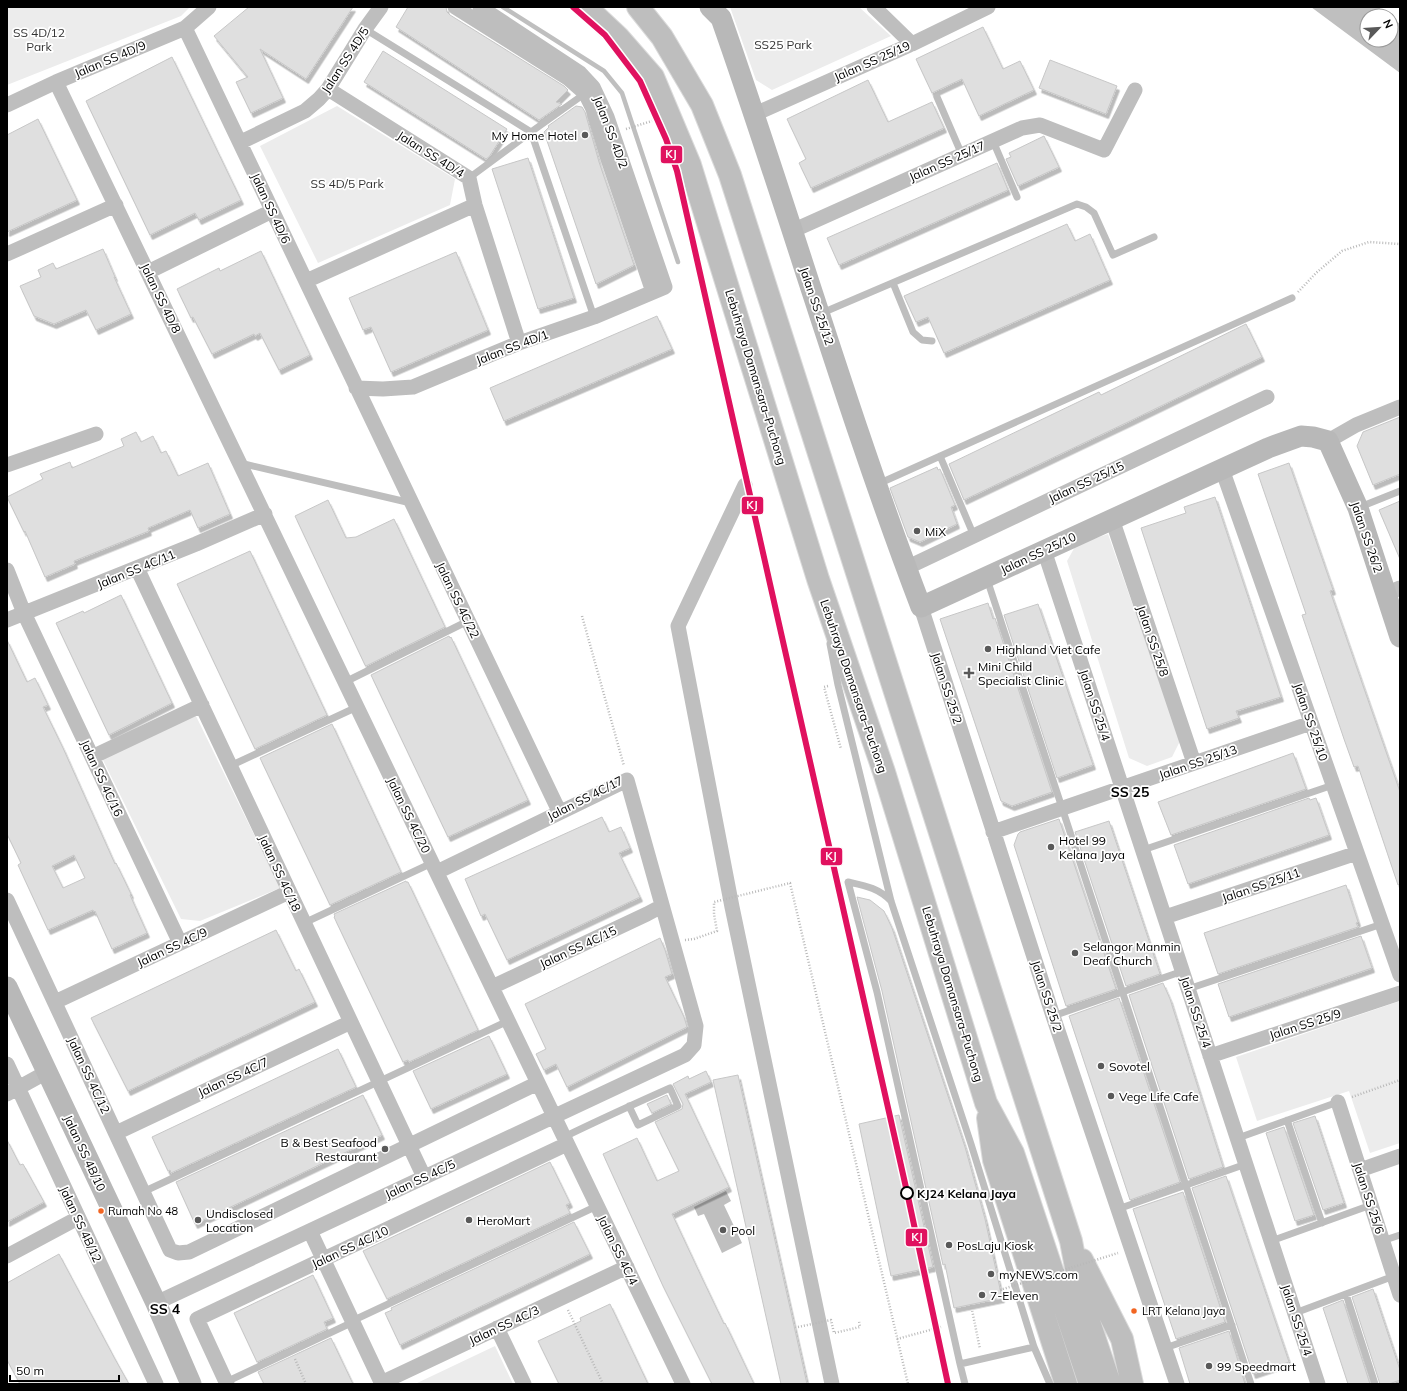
<svg xmlns="http://www.w3.org/2000/svg" width="1407" height="1391" font-family="Mulish,sans-serif">
  <style>
    .green { fill: #ececec }
    .water { fill: #bfbfbf }
    .lines { fill: none; stroke-linecap: round; stroke-linejoin: round }
    .stream { stroke: #bfbfbf; stroke-width: 4.5 }
    .canal { stroke: #bfbfbf; stroke-width: 15 }
    .building { fill: #dfdfdf; stroke: #c7c7c7; fill-rule: evenodd; filter: url(#shadow) }
    .highway-casing { stroke: #dbdbdb; stroke-width: 24 }
    .path { stroke: #b9b9b9; stroke-width: 2.5; stroke-dasharray: 1 2; stroke-linecap: butt }
    .lane { stroke: #bebebe; stroke-width: 7 }
    .street { stroke: #bebebe; stroke-width: 15 }
    .secondary { stroke: #b8b8b8; stroke-width: 21 }
    .highway { stroke: #bebebe; stroke-width: 22 }
    .path-bridge { stroke: #b9b9b9; stroke-width: 2.5; stroke-dasharray: 1 2; stroke-linecap: butt }
    .rail-1-casing { stroke: #fff; stroke-width: 9 }
    .rail-1 { stroke: #e0115f; stroke-width: 6 }
    .poi-dot { fill: #595959; stroke: #fff; stroke-width: 1.5 }
    .stop-dot { fill: #fff; stroke: #000; stroke-width: 2 }
    .bus-dot { fill: #f26522; stroke: #fff; stroke-width: 1.5 }
    .labels { text-anchor: middle; dominant-baseline: central; stroke-width: 3.5; stroke-linejoin: round; paint-order: stroke }
    .bus-label { font-size: 11px; fill: #000; stroke: #fff; text-anchor: start }
    .park-label { font-size: 12px; fill: #333; stroke: #fff }
    .street-label { font-size: 12px; fill: #000; stroke: #fff }
    .poi-label { font-size: 12px; fill: #000; stroke: #fff; text-anchor: start }
    .stop-label { font-size: 12px; font-weight: bold; fill: #000; stroke: #fff; text-anchor: start }
    .quarter-label { font-size: 14px; font-weight: bold; fill: #000; stroke: #fff }
    .line-badge { stroke: #fff; stroke-width: 1.5 }
    .badge-label { font-size: 11px; text-anchor: middle; font-weight: bold; fill: #fff }
  </style>
  <defs>
    <filter id="shadow"><feDropShadow dx="2.5" dy="4.5" stdDeviation="0" flood-color="#0004"/></filter>
  </defs>
  <rect width="100%" height="100%" fill="#fff"/>
  <!-- green -->
  <path class="green" d="M7,7H190L181,16L7,85Z
    M730,7H859L891,36L772,90L756,80Z
    M337,106L455,179L450,205L318,263L260,146Z
    M1108,534L1180,741L1172,757L1147,766L1129,758L1067,561L1076,545Z
    M195,714L280,888L200,921L181,919L102,758Z
    M1400,1001V1143L1370,1153L1349,1091L1257,1121L1236,1057Z
    M495,1346L513,1384H415Z"/>
  <!-- water -->
  <path class="water" d="M1311,7H1378L1390,16H1367V40H1391V17L1400,24V73Z
    M726,1191L731,1201L724,1205L742,1243L722,1253L704,1214L698,1216L694,1207Z"/>
  <g class="lines">
    <!-- stream -->
    <path class="stream" d="M503,7L604,71L622,93L678,262"/>
    <!-- canal -->
    <path class="canal" d="M745,485L678,626L732,907L832,1384"/>
  </g>
  <!-- building -->
  <path class="building" d="M249,7H353L306,79L260,49L283,98L251,113L236,82L248,77L214,36Z
    M408,7H446L447,12L450,15L564,86L568,90L556,102L562,104L539,120L396,27Z
    M983,27L1003,69L1020,61L1034,90L979,116L962,79L932,93L916,59Z
    M383,51L507,129L489,157L486,159L364,82Z
    M172,57L241,200L199,220L195,213L150,235L86,101Z
    M1050,60L1117,86L1106,114L1039,88Z
    M868,80L888,122L932,102L944,128L811,188L799,163L806,159L787,119Z
    M576,106L582,107L585,112L599,162L634,265L596,284L544,132L549,127L548,126Z
    M38,119L77,200L7,232V135Z
    M1044,136L1059,167L1018,186L1006,159L1011,157L1009,153Z
    M528,158L574,298L538,309L492,169Z
    M997,163L1008,190L839,265L827,238Z
    M1067,224L1075,241L1090,234L1110,280L944,353L928,317L916,322L904,296Z
    M103,249L115,277H114L131,314L96,330L86,310L54,324L34,316L20,286L41,277L38,270L53,263L56,269Z
    M261,251L310,355L279,370L260,333L255,336L254,334L212,354L193,317L191,318L177,289L219,268L220,271Z
    M456,252L488,330L391,372L371,327L363,330L349,298Z
    M657,316L672,349L504,421L490,388Z
    M1246,324L1262,357L1128,422L964,500L949,464L1099,392L1101,395Z
    M1400,417V474L1373,485L1357,446L1363,432Z
    M136,432L141,442L153,436L161,453L166,451L178,476L208,463L230,514L198,528L190,510L148,528L149,531L74,561L75,564L45,577L25,531L24,532L7,497L43,479L40,474L70,462L72,468L124,446L121,439Z
    M1289,463L1333,590L1330,591L1400,792V884L1398,885L1358,766L1354,767L1344,739L1302,615L1306,614L1258,474Z
    M937,467L938,470L940,469L955,505L951,507L957,524L920,542L908,537L890,488Z
    M1215,497L1281,697L1236,711L1239,718L1207,729L1141,528L1186,513L1184,507Z
    M328,500L346,538L356,537L394,519L445,627L366,666L365,665L295,516Z
    M1400,501V559L1379,510Z
    M250,551L327,715L255,749L177,584Z
    M121,595L172,703L109,735L56,623L83,611L84,613Z
    M988,603L993,619L995,618L1052,792L1012,806L1001,801L940,619Z
    M1038,604L1093,765L1057,778L1004,615Z
    M449,636L450,638L451,637L528,800L448,837L371,675Z
    M7,640L27,682L35,678L48,705L43,707L63,748L115,864L116,863L131,894L130,895L147,933L112,949L95,911L94,912L93,910L48,930L18,865L21,863L7,834ZM74,855L85,878L63,888L52,866Z
    M332,724L401,872L330,905L260,758Z
    M1293,753L1306,789L1171,835L1158,802Z
    M1309,798L1310,800L1316,798L1329,835L1188,884L1174,845Z
    M602,817L609,832L621,827L630,848L619,853L640,897L507,960L485,914L481,916L465,879Z
    M1059,819L1116,989L1066,1006L1014,845L1018,834L1020,832Z
    M1109,821L1160,974L1126,986L1075,832Z
    M406,881V882H408L478,1030L409,1062L408,1060L403,1062L334,917L335,916L334,914Z
    M1346,885L1358,922L1356,923L1358,927L1218,974L1204,933Z
    M857,897L870,900L884,911L892,928L965,1147L985,1219L1002,1298L954,1308L945,1264L943,1265L882,991Z
    M276,930L296,971L299,969L315,1002L128,1091L91,1018Z
    M1361,936L1372,968L1229,1017L1218,984Z
    M660,938L665,950L672,974L665,977L684,1017L687,1027L567,1087L556,1064L544,1070L536,1054L546,1049L525,1004Z
    M1163,983L1170,999L1223,1167L1189,1179L1129,995Z
    M1119,998L1180,1182L1130,1200L1069,1016Z
    M489,1036L507,1074L431,1109L413,1071Z
    M338,1049L356,1087L171,1173L170,1170L168,1171L152,1137Z
    M706,1071L711,1082L685,1094L729,1187L672,1214L702,1278L724,1324L725,1323L754,1384H712L663,1286L603,1154L637,1138L657,1181L679,1171L655,1122L682,1109L683,1104L673,1084L688,1076L689,1079Z
    M738,1075L807,1384H781L740,1200L713,1080Z
    M363,1095L382,1135L195,1224L176,1182Z
    M667,1095L671,1104L652,1113L647,1104Z
    M899,1115L933,1267L891,1276L859,1124Z
    M1315,1116L1344,1203L1323,1210L1293,1123Z
    M1284,1127L1314,1215L1295,1221L1266,1133Z
    M7,1140L20,1165L23,1164L44,1202L7,1222Z
    M550,1162L570,1203L566,1205L570,1213L387,1299L363,1251Z
    M1226,1176L1289,1362L1253,1374L1192,1188Z
    M1183,1192L1225,1322L1176,1339L1133,1209Z
    M574,1222L590,1254L400,1345L385,1313L392,1310L391,1308Z
    M59,1254L115,1359L129,1384H20L7,1360V1283Z
    M313,1275L333,1318L324,1322L327,1329L257,1362L234,1313Z
    M1373,1289L1400,1370V1380L1389,1384H1380L1352,1297Z
    M1343,1300L1370,1384H1348L1327,1320L1323,1308Z
    M610,1304L648,1384H559L538,1341L581,1321L580,1318Z
    M1229,1331L1245,1384H1190L1179,1348Z
    M331,1338L353,1384H264L258,1372Z"/>
  <g class="lines">
    <defs>
      <path id="highway" d="M586,7L618,37L653,77L690,165L818,579L884,772L986,1103L1013,1153L1090,1384
        M638,7L662,37L702,105L730,175L997,1011L1071,1241L1083,1304L1110,1384
        M988,1118L994,1160L1066,1384
        M1082,1260L1122,1339L1132,1384"/>
    </defs>
    <!-- highway casing -->
    <use href="#highway" class="highway-casing"/>
    <!-- path -->
    <path class="path" d="M626,129L652,121
      M1298,292L1316,273L1342,251L1369,242L1400,244
      M582,616L624,766
      M828,686L824,687L841,749
      M685,940L694,939L717,931L714,914V902L790,883L908,1384
      M1352,1097L1400,1080
      M971,1305L980,1349
      M568,1310L603,1384
      M798,1327L831,1320L834,1333L860,1327L859,1321
      M897,1339L941,1327
      M295,1359L306,1384"/>
    <!-- lane -->
    <path class="lane" d="M365,29L531,132L594,317
      M937,97L962,155
      M993,141L1017,197
      M469,178L531,132L587,92
      M893,283L913,332L922,340L932,341
      M822,313L1077,204L1086,207L1094,213L1113,255L1154,237
      M940,456L974,536
      M240,463L411,503
      M878,484L1292,298
      M1360,507L1400,491
      M987,579L1251,1384
      M830,644L838,685L891,901L971,1144L1034,1347L1050,1384
      M345,682L468,621
      M230,766L357,707
      M1143,850L1333,785
      M891,901C878,888 866,886 848,882L877,992L960,1364
      M304,923L432,863
      M1188,989L1382,924
      M1053,1016L1183,971
      M1287,1120L1322,1223
      M564,1137C599,1120 634,1104 670,1088L678,1106L638,1125L629,1106
      M1238,1138L1338,1102
      M143,1192L508,1021
      M1118,1209L1246,1164
      M1271,1241L1371,1205
      M1382,1241L1400,1235
      M1346,1294L1375,1384
      M1295,1313L1394,1276
      M352,1321L597,1206
      M1165,1348L1232,1325
      M226,1382L353,1322
      M965,1384L960,1364L1034,1347"/>
    <!-- street -->
    <path class="street" d="M455,7L569,79L585,93L593,109L608,159L653,292
      M874,7L912,44
      M185,28L559,811
      M56,82L683,1384
      M328,89L469,178L475,205L519,343
      M7,105L56,82L185,28L209,7
      M755,114L912,44L988,7
      M241,142L305,111L319,99L328,89L365,29L381,7
      M792,231L1022,128L1040,125L1104,150L1135,90
      M7,254L116,205
      M148,272L272,211
      M306,281L475,205
      M356,388L383,389L413,387L519,343L594,317L665,287L607,117L593,87L580,73L480,7
      M1328,441L1356,425L1400,407
      M7,465L96,434
      M1222,469L1400,975
      M1112,519L1194,763
      M1044,550L1318,1384
      M137,568L424,1177
      M906,568L1267,397
      M7,570L24,613L180,943
      M1386,594L1400,588
      M921,607L1053,1016L1177,1384
      M7,620L196,544L265,514
      M92,757L202,705
      M993,832L1311,723
      M7,900L170,1250L178,1253L189,1252L538,1083
      M1165,917L1357,853
      M492,987L647,914L662,906
      M55,1002L289,892
      M1210,1056L1400,993
      M7,1064L156,1384
      M7,1094L47,1072
      M1338,1102L1400,1295
      M116,1133L351,1022
      M1360,1170L1400,1156
      M310,1231L382,1384
      M7,1256L78,1218
      M156,1303L685,1055L694,1045L696,1026L627,780L437,872
      M497,1328L524,1384
      M381,1383L627,1267
      M227,1384L197,1319L567,1144"/>
    <!-- secondary -->
    <path class="secondary" d="M710,7L721,18C790,214 847,413 921,607L1268,448L1301,436L1313,437L1328,441L1358,508L1400,637
      M7,987L156,1303L191,1384"/>
    <!-- highway -->
    <use href="#highway" class="highway"/>
    <!-- path-bridge -->
    <path class="path-bridge" d="M1000,1290L1118,1253"/>
    <defs>
      <path id="rail-1" d="M573,7L605,35L640,81L666,139L677,171L907,1192L948,1384"/>
    </defs>
    <!-- rail-1 casing -->
    <use href="#rail-1" class="rail-1-casing"/>
    <!-- rail-1 -->
    <use href="#rail-1" class="rail-1"/>
  </g>
  <!-- markers -->
  <g class="poi-dot">
    <circle cx="585" cy="135" r="4"/>
    <circle cx="917" cy="531" r="4"/>
    <circle cx="988" cy="649" r="4"/>
    <path d="M967 667h4v4h4v4h-4v4h-4v-4h-4v-4h4z"/>
    <circle cx="1051" cy="847" r="4"/>
    <circle cx="1075" cy="953" r="4"/>
    <circle cx="1101" cy="1066" r="4"/>
    <circle cx="1111" cy="1096" r="4"/>
    <circle cx="385" cy="1149" r="4"/>
    <circle cx="198" cy="1220" r="4"/>
    <circle cx="469" cy="1220" r="4"/>
    <circle cx="723" cy="1230" r="4"/>
    <circle cx="949" cy="1245" r="4"/>
    <circle cx="991" cy="1274" r="4"/>
    <circle cx="982" cy="1295" r="4"/>
    <circle cx="1209" cy="1366" r="4"/>
  </g>
  <circle class="stop-dot" cx="907" cy="1193" r="6"/>
  <g class="bus-dot">
    <circle cx="101" cy="1211" r="3.5"/>
    <circle cx="1134" cy="1311" r="3.5"/>
  </g>
  <g class="labels">
    <!-- bus labels -->
    <g class="bus-label">
      <text x="108" y="1211">Rumah No 48</text>
      <text x="1142" y="1311">LRT Kelana Jaya</text>
    </g>
    <!-- park labels -->
    <g class="park-label">
      <text x="39" y="32">SS 4D/12<tspan x="39" dy="14">Park</tspan></text>
      <text x="783" y="44">SS25 Park</text>
      <text x="347" y="183">SS 4D/5 Park</text>
    </g>
    <!-- street labels -->
    <g class="street-label">
      <text transform="translate(110 59) rotate(-23)">Jalan SS 4D/9</text>
      <text transform="translate(345 60) rotate(-57)">Jalan SS 4D/5</text>
      <text transform="translate(872 61) rotate(-24)">Jalan SS 25/19</text>
      <text transform="translate(611 132) rotate(69)">Jalan SS 4D/2</text>
      <text transform="translate(431 154) rotate(32)">Jalan SS 4D/4</text>
      <text transform="translate(947 161) rotate(-24)">Jalan SS 25/17</text>
      <text transform="translate(271 208) rotate(65)">Jalan SS 4D/6</text>
      <text transform="translate(161 298) rotate(64)">Jalan SS 4D/8</text>
      <text transform="translate(817 306) rotate(71)">Jalan SS 25/12</text>
      <text transform="translate(512 347) rotate(-21)">Jalan SS 4D/1</text>
      <text transform="translate(756 377) rotate(73)">Lebuhraya Damansara–Puchong</text>
      <text transform="translate(1086 482) rotate(-25)">Jalan SS 25/15</text>
      <text transform="translate(1367 537) rotate(71)">Jalan SS 26/2</text>
      <text transform="translate(1038 553) rotate(-25)">Jalan SS 25/10</text>
      <text transform="translate(136 569) rotate(-22)">Jalan SS 4C/11</text>
      <text transform="translate(458 600) rotate(64)">Jalan SS 4C/22</text>
      <text transform="translate(1153 641) rotate(71)">Jalan SS 25/8</text>
      <text transform="translate(854 686) rotate(71)">Lebuhraya Damansara–Puchong</text>
      <text transform="translate(947 688) rotate(72)">Jalan SS 25/2</text>
      <text transform="translate(1095 705) rotate(72)">Jalan SS 25/4</text>
      <text transform="translate(1311 722) rotate(71)">Jalan SS 25/10</text>
      <text transform="translate(1198 762) rotate(-19)">Jalan SS 25/13</text>
      <text transform="translate(102 778) rotate(65)">Jalan SS 4C/16</text>
      <text transform="translate(585 798) rotate(-27)">Jalan SS 4C/17</text>
      <text transform="translate(409 815) rotate(64)">Jalan SS 4C/20</text>
      <text transform="translate(280 873) rotate(65)">Jalan SS 4C/18</text>
      <text transform="translate(1261 885) rotate(-19)">Jalan SS 25/11</text>
      <text transform="translate(172 947) rotate(-25)">Jalan SS 4C/9</text>
      <text transform="translate(578 947) rotate(-25)">Jalan SS 4C/15</text>
      <text transform="translate(953 994) rotate(73)">Lebuhraya Damansara–Puchong</text>
      <text transform="translate(1047 996) rotate(72)">Jalan SS 25/2</text>
      <text transform="translate(1196 1012) rotate(72)">Jalan SS 25/4</text>
      <text transform="translate(1305 1024) rotate(-18)">Jalan SS 25/9</text>
      <text transform="translate(89 1075) rotate(65)">Jalan SS 4C/12</text>
      <text transform="translate(233 1077) rotate(-25)">Jalan SS 4C/7</text>
      <text transform="translate(85 1153) rotate(65)">Jalan SS 4B/10</text>
      <text transform="translate(420 1179) rotate(-25)">Jalan SS 4C/5</text>
      <text transform="translate(1369 1198) rotate(72)">Jalan SS 25/6</text>
      <text transform="translate(81 1224) rotate(65)">Jalan SS 4B/12</text>
      <text transform="translate(350 1247) rotate(-25)">Jalan SS 4C/10</text>
      <text transform="translate(618 1250) rotate(64)">Jalan SS 4C/4</text>
      <text transform="translate(1297 1320) rotate(72)">Jalan SS 25/4</text>
      <text transform="translate(504 1325) rotate(-25)">Jalan SS 4C/3</text>
    </g>
    <!-- poi labels -->
    <g class="poi-label">
      <text x="577" y="135" text-anchor="end">My Home Hotel</text>
      <text x="925" y="531">MiX</text>
      <text x="996" y="649">Highland Viet Cafe</text>
      <text x="978" y="666">Mini Child<tspan x="978" dy="14">Specialist Clinic</tspan></text>
      <text x="1059" y="840">Hotel 99<tspan x="1059" dy="14">Kelana Jaya</tspan></text>
      <text x="1083" y="946">Selangor Manmin<tspan x="1083" dy="14">Deaf Church</tspan></text>
      <text x="1109" y="1066">Sovotel</text>
      <text x="1119" y="1096">Vege Life Cafe</text>
      <text x="377" y="1142" text-anchor="end">B &amp; Best Seafood<tspan x="377" dy="14">Restaurant</tspan></text>
      <text x="206" y="1213">Undisclosed<tspan x="206" dy="14">Location</tspan></text>
      <text x="477" y="1220">HeroMart</text>
      <text x="731" y="1230">Pool</text>
      <text x="957" y="1245">PosLaju Kiosk</text>
      <text x="999" y="1274">myNEWS.com</text>
      <text x="990" y="1295">7-Eleven</text>
      <text x="1217" y="1366">99 Speedmart</text>
    </g>
    <!-- stop labels -->
    <g class="stop-label">
      <text x="917" y="1193">KJ24 Kelana Jaya</text>
    </g>
    <!-- quarter labels -->
    <g class="quarter-label">
      <text x="1130" y="792">SS 25</text>
      <text x="165" y="1309">SS 4</text>
    </g>
  </g>
  <g class="line-badge">
    <rect x="660" y="145" width="23" height="19" rx="4" fill="#e0115f"/>
    <rect x="741" y="496" width="23" height="19" rx="4" fill="#e0115f"/>
    <rect x="820" y="847" width="23" height="19" rx="4" fill="#e0115f"/>
    <rect x="905" y="1228" width="23" height="19" rx="4" fill="#e0115f"/>
  </g>
  <g class="badge-label">
    <text x="671" y="158">KJ</text>
    <text x="752" y="509">KJ</text>
    <text x="831" y="860">KJ</text>
    <text x="917" y="1241">KJ</text>
  </g>
  <!-- border -->
  <rect width="1407" height="1391" fill="none" stroke="#000000" stroke-width="16"/>
  <!-- north arrow -->
  <g transform="translate(1379 28) rotate(65)"><circle r="19" fill="#ffffff" stroke="#999999"/>
  <path d="M0-3L7 15L0 10L-7 15Z" fill="#595959"/>
  <text y="-6" font-size="11" font-weight="bold" text-anchor="middle" fill="#000000">N</text>
  </g>
  <!-- scale -->
  <path d="M10 1375v6h109v-6" fill="none" stroke="#000000" stroke-width="2"/>
  <text x="16" y="1375" font-size="12" fill="#000000" stroke="#ffffff" stroke-width="3" paint-order="stroke">50 m</text>
</svg>
